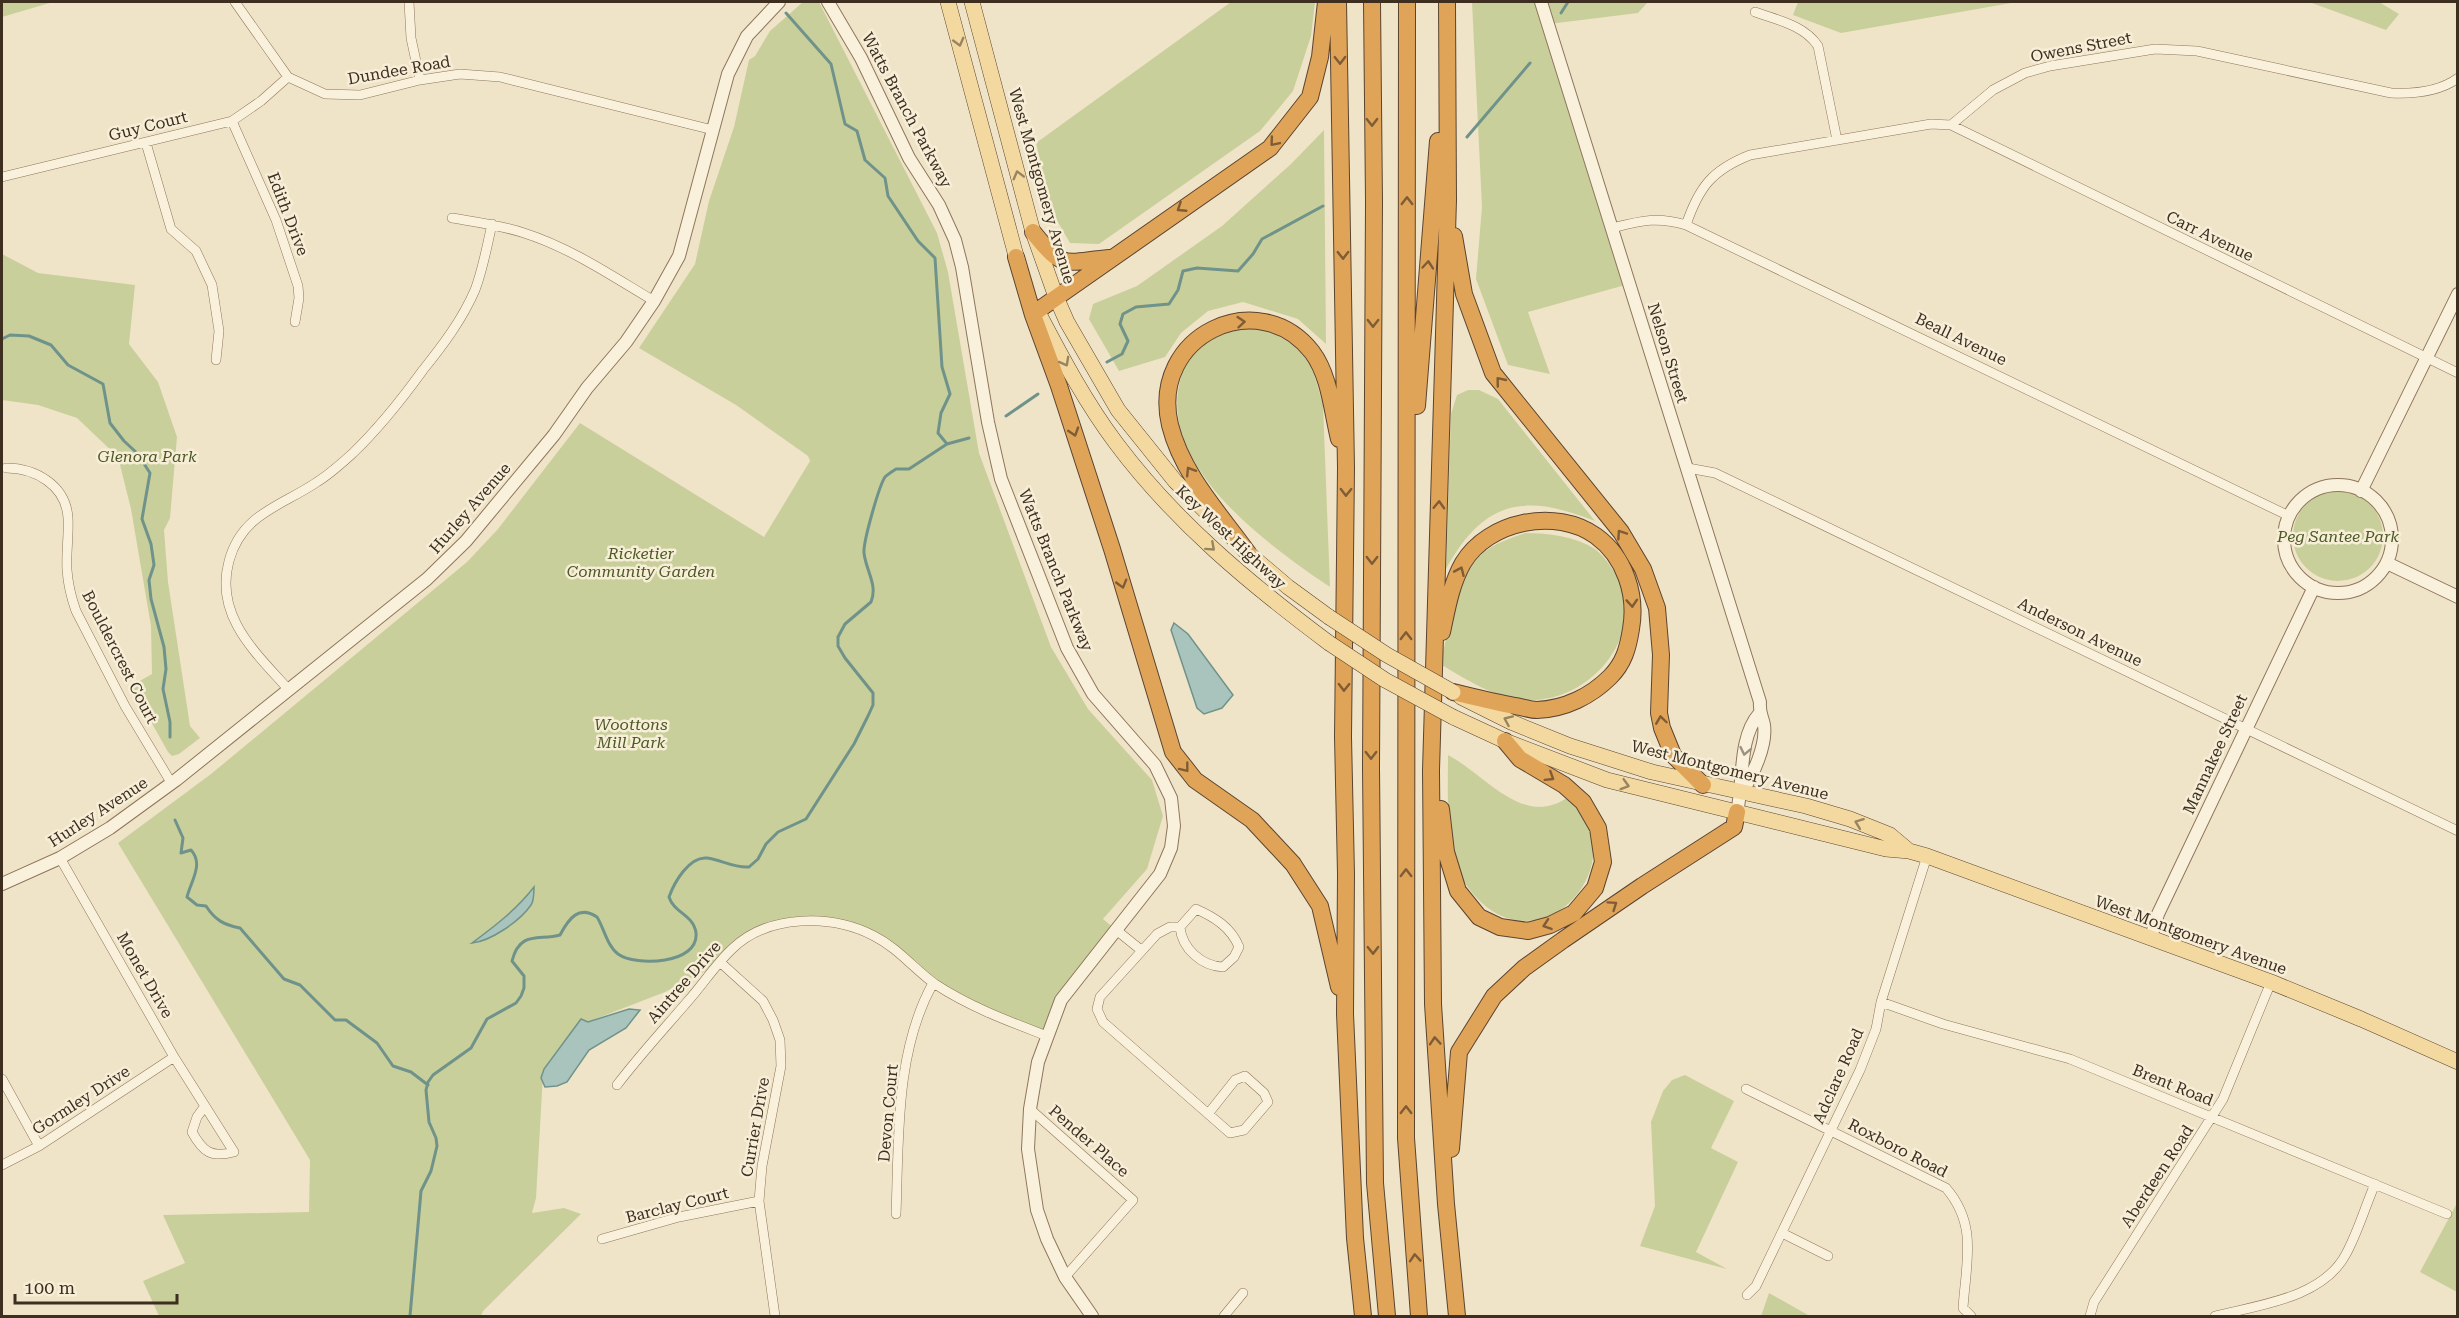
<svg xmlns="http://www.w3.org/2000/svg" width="2459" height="1318" font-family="'Roboto Serif',serif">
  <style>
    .green { fill: #c9cf9b }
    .water { fill: #a9c4bc; stroke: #6f938a; stroke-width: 1.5 }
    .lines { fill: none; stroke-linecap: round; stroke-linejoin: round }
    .stream { stroke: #6f938a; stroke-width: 3 }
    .minor-casing { stroke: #8d765c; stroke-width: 10 }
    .tertiary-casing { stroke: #8d765c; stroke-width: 14 }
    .primary-casing { stroke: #5b4430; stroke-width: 16 }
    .motorway-casing { stroke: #5b4430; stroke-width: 18 }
    .minor { stroke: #faf1dc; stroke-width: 9 }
    .tertiary { stroke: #faf1dc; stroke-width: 12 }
    .primary { stroke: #f3d9a0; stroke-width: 15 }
    .motorway { stroke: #e0a458; stroke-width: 16 }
    .primary-bridge-casing { stroke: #5b4430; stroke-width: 16; stroke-linecap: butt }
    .primary-bridge { stroke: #f3d9a0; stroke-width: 15 }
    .oneway { stroke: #988460 }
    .oneway2 { stroke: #7e5d36 }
    .oneway3 { stroke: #9c907e }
    .labels { text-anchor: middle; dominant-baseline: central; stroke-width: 5; stroke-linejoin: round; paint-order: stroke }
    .street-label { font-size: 16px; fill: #3d2e20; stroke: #f7eed8 }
    .park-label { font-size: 16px; font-style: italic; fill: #4d5a26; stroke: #f7eed8 }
  </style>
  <rect width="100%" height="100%" fill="#f0e4c8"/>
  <!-- green -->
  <path class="green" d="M2,2H53L2,17Z
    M803,2H819L937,233L948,272L979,453L1051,647L1088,709L1152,780L1163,816L1147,869L1103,919L1115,929L1067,990L1047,1036L971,1006L891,946L833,922L762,929L721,963L665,992L580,1025L543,1074L536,1198L532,1213L564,1208L581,1214L483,1311L481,1316H159L143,1281L185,1263L163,1215L309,1212L310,1160L118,843L211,774L467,562L498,529L580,423L764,537L810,461L808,456L736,405L639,348L695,264L709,201L734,127L749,60L755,56L770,31Z
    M1231,2H1315L1311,36L1293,91L1260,131L1099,244L1070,243L1052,212L1036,143Z
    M1472,2H1648L1638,13L1549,24L1629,284L1528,312L1550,374L1508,365L1476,279L1482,207Z
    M1798,2H2017L1841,33L1793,15Z
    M2309,2H2379L2399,14L2386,30Z
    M1324,130L1326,344L1298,319L1243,302L1208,311L1181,333L1165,357L1119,371L1089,319L1093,304L1137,286L1222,226L1291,164Z
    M2,254L38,273L135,285L129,344L158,382L177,437L170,518L164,530L168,582L190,726L200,738L179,754L172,756L168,752L131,686L152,674L151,626L131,509L118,457L77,418L38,405L2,400Z
    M1246,328L1270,331L1297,347L1312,367L1323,405L1330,587C1269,546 1158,467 1180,381C1188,347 1214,335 1246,328Z
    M1468,390H1479L1498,399L1595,521C1524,493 1484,500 1446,569L1451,414L1457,395Z
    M2293 536a45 45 0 1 1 90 0a45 45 0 1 1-90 0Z
    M1525,533C1549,533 1574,536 1595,549C1603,555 1610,565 1615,573C1650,633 1591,702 1528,700C1497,700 1466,679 1440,664C1449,631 1457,576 1483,553C1495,543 1511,538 1525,533Z
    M1448,755C1485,774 1523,829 1568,797C1635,852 1557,958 1488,908C1473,897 1460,879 1455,860C1446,826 1448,790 1448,755Z
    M1685,1075L1734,1101L1711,1148L1738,1162L1696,1252L1727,1269L1640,1246L1655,1206L1651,1122L1663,1091L1672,1080Z
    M2457,1203V1292L2420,1272Z
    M1769,1293L1808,1315L1822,1316H1761Z"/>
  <!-- water -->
  <path class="water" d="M1174,623L1188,634L1233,695L1222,708L1204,714L1197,708L1171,630Z
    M534,887C534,892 534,901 531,905C520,921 491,941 472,943C495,926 516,910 534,887Z
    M629,1009L640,1010L626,1028L589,1050L567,1082L557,1086L545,1087L541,1078L544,1069L581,1019L588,1022Z"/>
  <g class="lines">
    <!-- stream -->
    <path class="stream" d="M786,13L831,64L845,124L857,131L865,160L885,178L888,196L918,241L935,258L942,367L950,394L941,413L938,433L947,444
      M1561,13L1568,2
      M1467,137L1530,63
      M2,339L10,335L29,336L51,345L68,365L103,384L110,423L124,441L137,453L150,473L142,519L151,544L154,565L149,580L151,599L164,647L166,669L163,689L170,722V737
      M1107,362L1122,354L1128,341L1120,324L1123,314L1136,307L1169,304L1178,290L1183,271L1197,268L1238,271L1253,254L1262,239L1323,206
      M1006,416L1038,394
      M175,820L183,838L181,853L191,850C204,864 191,881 187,897L197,905L206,906C215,920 224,925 240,928L284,979L300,985L335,1020H346L377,1043L393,1066L411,1072L428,1085
      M410,1316L421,1191L431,1171L437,1146L436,1138L429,1122L426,1090L428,1082L433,1075L471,1048L487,1019L516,1003L521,996L524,988V976L512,961C520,930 539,941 560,935C569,918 579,905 597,917C604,928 607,946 618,954C636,967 699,964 696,933C694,915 674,913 669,897C674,883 689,856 707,858C722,860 733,868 749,867L758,859L766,844L778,832L806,819L854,744L868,716L873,705V693L845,658L838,646V637L845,624L871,602C878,585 866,571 864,553C863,542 879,486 885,477C888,474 893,471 896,469H909L947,444L969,438"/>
    <defs>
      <path id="minor" d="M235,2L288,77L325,94L360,95L420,80L460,74L500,77L713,130
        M409,2L411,38L420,80
        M1755,12C1777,20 1804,25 1818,46L1837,140
        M232,121L276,220L298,286L299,298L295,322
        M1951,125L2458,373
        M146,143L171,229L196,251L212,285L219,331L216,360
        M2,177L232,121L261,101L288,77
        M452,218C476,222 500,225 524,233C571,248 612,276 654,301
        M1686,225C1699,187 1712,170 1750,155L1931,124L1951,125L1993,90L2025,73L2050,66L2155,49L2197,51L2391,93C2414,94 2439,92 2458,78
        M1612,228C1640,221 1657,216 1686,225L2289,516
        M6,468C35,468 66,485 68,518C69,535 66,552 67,570C68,584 71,597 76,611L125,706L172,784
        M1688,468L1715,473L2458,831
        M289,690C256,653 214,616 229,561C242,513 282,506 317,482C330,474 342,463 353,453C379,428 402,399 423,370C443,345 462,320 475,290C483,269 487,246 492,224
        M60,858L174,1057L234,1152C211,1158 203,1152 192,1132L197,1117L205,1106
        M1180,927C1182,949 1202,966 1223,967L1234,957L1239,947C1231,927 1214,917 1196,909L1180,927H1170L1157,934L1100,997L1097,1009L1103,1022L1230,1133L1244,1130L1268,1102L1264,1093L1245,1076L1235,1080L1208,1114
        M1115,929L1141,950
        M721,963L763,1001L773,1020L780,1040L781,1066L762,1166L759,1201L775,1316
        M1881,1002L1943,1024L2070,1059L2447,1214
        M2,1079L39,1146
        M617,1085C639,1056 664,1029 688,1001C703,984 716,964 732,949C768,914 832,914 874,936C898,948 914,969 935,984C970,1007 1008,1021 1047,1036
        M1746,1089L1946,1188C1978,1225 1966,1262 1963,1308L1971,1316
        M1030,1109L1133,1200L1065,1277
        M2,1165L39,1146L174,1057
        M896,1214C899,1137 895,1052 933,983
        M1782,1233L1828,1256
        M602,1239L679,1217L759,1201
        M1747,1295L1756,1286L1860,1070L1876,1029L1881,1002L1927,856
        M1224,1316L1243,1293
        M2090,1316L2094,1302L2223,1099L2271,982
        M2215,1316C2259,1305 2323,1298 2346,1254C2358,1232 2365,1207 2375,1184"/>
      <path id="tertiary" d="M828,2L861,58L909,158L939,205L955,240L962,267L988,422L1001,479L1067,648L1093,694L1155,765L1171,798L1174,826L1171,848L1160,874L1061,1000L1038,1062L1030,1109L1028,1149L1037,1210L1047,1239L1065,1277L1092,1316
        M1541,2L1760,702C1759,713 1762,715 1764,725C1767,745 1753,775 1742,792
        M2284 539a54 54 0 1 1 108 0a54 54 0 1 1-108 0Z
        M2361,491L2458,294
        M2387,563L2458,597
        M1737,812C1744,782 1738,738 1759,714
        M2,884L60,858L110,828L176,780L427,579L466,541L554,435L587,388L626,342L654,301L679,256L728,74L747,36L779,2
        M2151,937L2158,914L2314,587"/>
      <path id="primary" d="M948,2L1019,267
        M972,2L1033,232L1056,297L1067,322L1118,410L1175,481L1248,553L1288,587L1329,617
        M1039,314C1062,358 1086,403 1116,443C1175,522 1250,584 1329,643
        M1461,697L1511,722L1570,746L1652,772L1806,806L1850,819L1890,835L1909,851
        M1453,717L1505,741L1607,780L1886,849L1909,851L1927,856L2271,982L2361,1019L2458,1062"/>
      <path id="motorway" d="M1338,2L1346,468L1343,737L1346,874L1345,1014L1355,1238L1363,1316
        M1372,2L1374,202L1371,768L1375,1183L1387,1316
        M1407,2L1406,1138L1419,1316
        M1447,2L1448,200L1431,770L1433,1004L1446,1204L1457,1316
        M1033,232C1064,271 1064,262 1109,258
        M1454,236L1464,294L1493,373L1621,532L1643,569L1657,608L1661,655L1659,713L1662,728L1673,755L1703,785
        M1016,257L1033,315L1059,386L1112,549L1173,752L1195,780L1252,820L1293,864L1320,906L1339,987
        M1037,311L1270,148L1310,97L1320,57L1326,2
        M1417,406L1438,141
        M1248,553C1220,514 1182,474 1170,425C1149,335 1259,284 1312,352C1330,376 1332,411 1339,439
        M1442,632C1447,609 1451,584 1463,563C1488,521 1556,507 1596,536C1625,557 1637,595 1631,629C1628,648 1624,663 1610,677C1591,696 1565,709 1537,710C1530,710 1522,707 1515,706C1494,702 1474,697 1453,692
        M1441,809L1446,852L1458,891L1479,917L1500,927L1528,931L1550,925L1574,913L1595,888L1603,862L1598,828L1583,802L1564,785L1520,759L1505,741
        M1451,1149L1459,1052L1494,996L1524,968L1563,940L1642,886L1734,827L1737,812"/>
    </defs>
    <!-- minor casing -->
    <use href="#minor" class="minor-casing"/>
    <!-- tertiary casing -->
    <use href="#tertiary" class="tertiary-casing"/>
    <!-- primary casing -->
    <use href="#primary" class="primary-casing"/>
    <!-- motorway casing -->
    <use href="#motorway" class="motorway-casing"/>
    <!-- minor -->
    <use href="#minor" class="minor"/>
    <!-- tertiary -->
    <use href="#tertiary" class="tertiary"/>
    <!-- primary -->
    <use href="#primary" class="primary"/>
    <!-- motorway -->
    <use href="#motorway" class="motorway"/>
    <defs>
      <path id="primary-bridge" d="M1329,617L1387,655L1453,692
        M1329,643L1385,680L1453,717"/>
    </defs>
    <!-- primary-bridge casing -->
    <use href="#primary-bridge" class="primary-bridge-casing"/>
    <!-- primary-bridge -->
    <use href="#primary-bridge" class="primary-bridge"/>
  </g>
  <!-- one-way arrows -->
  <defs><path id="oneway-chevron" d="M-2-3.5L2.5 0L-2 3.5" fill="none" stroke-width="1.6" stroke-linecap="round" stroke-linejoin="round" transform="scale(1.5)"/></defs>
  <g class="oneway">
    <use href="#oneway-chevron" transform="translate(959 42) rotate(75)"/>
    <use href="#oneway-chevron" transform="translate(1018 175) rotate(-105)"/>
    <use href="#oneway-chevron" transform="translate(1065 362) rotate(61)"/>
    <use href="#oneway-chevron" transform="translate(1211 547) rotate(42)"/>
    <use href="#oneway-chevron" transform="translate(1508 720) rotate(-156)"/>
    <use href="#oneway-chevron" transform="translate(1625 785) rotate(16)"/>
    <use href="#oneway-chevron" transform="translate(1859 823) rotate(-159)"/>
  </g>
  <g class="oneway2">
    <use href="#oneway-chevron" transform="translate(1340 60) rotate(89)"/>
    <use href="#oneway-chevron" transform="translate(1372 122) rotate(89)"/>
    <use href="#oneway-chevron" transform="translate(1274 142) rotate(130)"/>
    <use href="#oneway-chevron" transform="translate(1407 201) rotate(-90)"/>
    <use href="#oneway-chevron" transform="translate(1181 208) rotate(147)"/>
    <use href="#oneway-chevron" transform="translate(1343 255) rotate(89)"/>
    <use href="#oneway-chevron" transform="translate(1428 265) rotate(-85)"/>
    <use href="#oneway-chevron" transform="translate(1241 322) rotate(-5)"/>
    <use href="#oneway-chevron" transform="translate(1373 323) rotate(90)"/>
    <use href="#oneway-chevron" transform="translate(1500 381) rotate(-129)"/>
    <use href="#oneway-chevron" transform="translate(1074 432) rotate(72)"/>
    <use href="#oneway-chevron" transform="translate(1190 471) rotate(-122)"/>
    <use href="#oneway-chevron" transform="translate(1346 492) rotate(91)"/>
    <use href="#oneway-chevron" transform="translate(1439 505) rotate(-88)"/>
    <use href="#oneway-chevron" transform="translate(1621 534) rotate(-124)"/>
    <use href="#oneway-chevron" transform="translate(1372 560) rotate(90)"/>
    <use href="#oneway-chevron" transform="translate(1460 571) rotate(-66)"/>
    <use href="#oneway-chevron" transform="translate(1122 584) rotate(74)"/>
    <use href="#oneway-chevron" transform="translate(1632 603) rotate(86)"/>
    <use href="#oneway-chevron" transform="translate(1406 636) rotate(-90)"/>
    <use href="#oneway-chevron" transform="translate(1344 687) rotate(91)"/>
    <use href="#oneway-chevron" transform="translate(1661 720) rotate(-98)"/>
    <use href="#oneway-chevron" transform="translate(1371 755) rotate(90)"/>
    <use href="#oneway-chevron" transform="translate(1185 768) rotate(52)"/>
    <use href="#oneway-chevron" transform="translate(1550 777) rotate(32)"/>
    <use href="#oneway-chevron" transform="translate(1406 873) rotate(-90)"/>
    <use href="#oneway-chevron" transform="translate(1613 905) rotate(-35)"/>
    <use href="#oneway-chevron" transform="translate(1547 925) rotate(161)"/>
    <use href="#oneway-chevron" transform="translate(1373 950) rotate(89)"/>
    <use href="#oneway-chevron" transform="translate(1435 1041) rotate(-94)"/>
    <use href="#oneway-chevron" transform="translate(1406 1110) rotate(-90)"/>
    <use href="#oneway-chevron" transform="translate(1415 1258) rotate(-94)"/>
  </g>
  <use class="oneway3" href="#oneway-chevron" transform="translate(1745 751) rotate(102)"/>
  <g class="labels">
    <!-- street labels -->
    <g class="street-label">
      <text transform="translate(2081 47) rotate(-11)">Owens Street</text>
      <text transform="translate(399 70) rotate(-10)">Dundee Road</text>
      <text transform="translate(907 110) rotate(62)">Watts Branch Parkway</text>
      <text transform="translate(148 126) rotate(-14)">Guy Court</text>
      <text transform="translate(1042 186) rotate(74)">West Montgomery Avenue</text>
      <text transform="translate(288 214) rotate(69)">Edith Drive</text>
      <text transform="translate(2210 236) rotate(26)">Carr Avenue</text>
      <text transform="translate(1961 339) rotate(26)">Beall Avenue</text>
      <text transform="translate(1668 353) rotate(73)">Nelson Street</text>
      <text transform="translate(470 508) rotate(-49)">Hurley Avenue</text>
      <text transform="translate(1231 537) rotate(43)">Key West Highway</text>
      <text transform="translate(1056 570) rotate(68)">Watts Branch Parkway</text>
      <text transform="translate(2080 632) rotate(26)">Anderson Avenue</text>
      <text transform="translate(120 657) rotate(63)">Bouldercrest Court</text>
      <text transform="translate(2215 754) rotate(-65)">Mannakee Street</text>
      <text transform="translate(1730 770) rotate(14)">West Montgomery Avenue</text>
      <text transform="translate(98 812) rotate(-33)">Hurley Avenue</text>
      <text transform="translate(2191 935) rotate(20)">West Montgomery Avenue</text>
      <text transform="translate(145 975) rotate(60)">Monet Drive</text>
      <text transform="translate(684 982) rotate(-49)">Aintree Drive</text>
      <text transform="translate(1838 1076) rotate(-66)">Adclare Road</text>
      <text transform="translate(2173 1085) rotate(22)">Brent Road</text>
      <text transform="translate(81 1100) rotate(-33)">Gormley Drive</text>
      <text transform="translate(888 1113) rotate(-85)">Devon Court</text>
      <text transform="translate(755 1127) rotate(-80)">Currier Drive</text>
      <text transform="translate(1089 1141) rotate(41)">Pender Place</text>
      <text transform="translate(1898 1148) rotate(27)">Roxboro Road</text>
      <text transform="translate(2157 1176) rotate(-57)">Aberdeen Road</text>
      <text transform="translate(677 1205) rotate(-14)">Barclay Court</text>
    </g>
    <!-- park labels -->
    <g class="park-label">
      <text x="147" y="456">Glenora Park</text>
      <text x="2338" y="536">Peg Santee Park</text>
      <text x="641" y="553">Ricketier<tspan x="641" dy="18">Community Garden</tspan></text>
      <text x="631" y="724">Woottons<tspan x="631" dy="18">Mill Park</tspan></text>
    </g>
  </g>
  <!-- border -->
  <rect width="2459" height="1318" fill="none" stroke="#3d2e20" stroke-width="6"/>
  <!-- scale -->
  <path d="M15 1294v9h162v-9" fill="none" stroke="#3d2e20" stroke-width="3"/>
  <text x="24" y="1294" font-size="18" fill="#3d2e20" stroke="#f7eed8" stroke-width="4.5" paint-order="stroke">100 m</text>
</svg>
